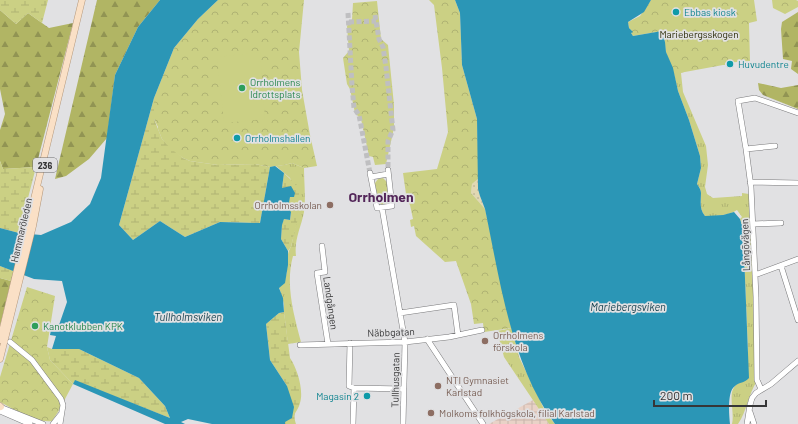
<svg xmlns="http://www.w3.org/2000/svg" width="798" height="424" font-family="Barlow,sans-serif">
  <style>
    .industrial { fill: url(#industrial-grid) }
    .grass { fill: url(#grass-tufts) }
    .forest { fill: url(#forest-firs) }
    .wetland { fill: url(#wetland-marsh) }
    .sand { fill: url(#sand-dots) }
    .park { fill: url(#park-crowns) }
    .garden { fill: #cbd084 }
    .water { fill: #2b96b6 }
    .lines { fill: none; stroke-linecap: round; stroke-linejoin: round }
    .minor-tunnel { stroke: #bfbfc1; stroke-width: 5; stroke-dasharray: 5 2.5; stroke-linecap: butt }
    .minor-casing { stroke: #7a7a7c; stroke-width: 6 }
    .major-casing { stroke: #b3977b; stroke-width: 7 }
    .minor { stroke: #fff; stroke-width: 5 }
    .major { stroke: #fae0c6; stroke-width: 6 }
    .culture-dot { fill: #0f9aa8; stroke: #e1e1e3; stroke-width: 1.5 }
    .leisure-dot { fill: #2e9e5b; stroke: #e1e1e3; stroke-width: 1.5 }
    .education-dot { fill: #8d6e63; stroke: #e1e1e3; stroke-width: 1.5 }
    .labels { text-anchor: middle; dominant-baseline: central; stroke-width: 3.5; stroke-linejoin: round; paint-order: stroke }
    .shield { fill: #e1e1e3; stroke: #69696b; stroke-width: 1 }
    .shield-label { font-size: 9px; font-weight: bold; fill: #363637 }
    .culture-label { font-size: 10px; fill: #0d838f; stroke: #e1e1e3; text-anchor: start }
    .park-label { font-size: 10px; fill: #2a2b07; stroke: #e1e1e3 }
    .leisure-label { font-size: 10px; fill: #27864d; stroke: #e1e1e3; text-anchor: start }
    .education-label { font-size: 10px; fill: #785e54; stroke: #e1e1e3; text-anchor: start }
    .street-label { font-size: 10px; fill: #363637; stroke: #e1e1e3 }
    .water-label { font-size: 11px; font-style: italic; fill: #113e4c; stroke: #e1e1e3 }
    .district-label { font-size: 14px; font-weight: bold; fill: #532659; stroke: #e1e1e3 }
  </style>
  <defs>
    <pattern id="industrial-grid" width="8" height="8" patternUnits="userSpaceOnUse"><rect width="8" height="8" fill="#e9d2c7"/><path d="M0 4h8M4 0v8" fill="none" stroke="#c8b5ac"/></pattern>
    <pattern id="grass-tufts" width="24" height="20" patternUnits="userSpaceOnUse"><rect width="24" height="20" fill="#cbd084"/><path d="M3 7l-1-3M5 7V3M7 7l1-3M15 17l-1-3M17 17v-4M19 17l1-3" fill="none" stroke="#afb373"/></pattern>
    <pattern id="forest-firs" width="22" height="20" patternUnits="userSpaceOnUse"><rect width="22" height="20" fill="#b1b564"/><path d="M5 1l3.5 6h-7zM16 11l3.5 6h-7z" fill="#919453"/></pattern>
    <pattern id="wetland-marsh" width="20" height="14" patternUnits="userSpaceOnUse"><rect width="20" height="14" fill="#cbd084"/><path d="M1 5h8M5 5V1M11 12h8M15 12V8" fill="none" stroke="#afb373"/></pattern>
    <pattern id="sand-dots" width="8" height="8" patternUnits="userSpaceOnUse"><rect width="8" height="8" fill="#e1d8b3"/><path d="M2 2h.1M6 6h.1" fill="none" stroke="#c2ba9b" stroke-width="1.8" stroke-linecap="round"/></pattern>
    <pattern id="park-crowns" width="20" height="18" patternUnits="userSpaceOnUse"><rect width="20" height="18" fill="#cbd084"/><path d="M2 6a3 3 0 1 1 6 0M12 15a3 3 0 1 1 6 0" fill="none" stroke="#afb373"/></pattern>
  </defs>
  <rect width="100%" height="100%" fill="#e1e1e3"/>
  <!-- industrial -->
  <path class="industrial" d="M533,400L549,424H489Z"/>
  <!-- grass -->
  <path class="grass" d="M665,42L684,72L681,73L683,92L706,146L708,165L705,187L707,194L713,198L742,196V193L749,194L757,381C748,395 747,411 738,424H732C735,412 727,393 736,385L748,351L743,228L740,219L742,217L737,210C728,216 715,216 705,216C699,209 701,201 701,193C701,190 699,187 697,184L701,168L700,156L689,120L678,91L674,74L666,52Z
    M292,163L304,168C304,182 306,198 304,212C301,228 294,239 296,256H293C285,285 294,315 301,342L288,344L284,312V304L279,287C293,275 283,258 291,247L300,205L290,178L276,166L284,165Z
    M383,178L387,182L390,201L387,204L382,205L377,201L375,183L378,179Z
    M512,328L519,357L546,413L555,424H549L504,357L497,331Z"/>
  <!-- forest -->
  <path class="forest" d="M97,0H160L138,27L115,75L107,138L89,159L66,176L55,179Z
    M0,10L16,24L28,13L49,28L73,23L36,167L3,169L0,161V130L5,114L0,89Z
    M798,12V74L791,69L792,61L783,59L781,29L782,22Z
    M758,83L781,88L798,85V109L763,95L759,90Z
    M0,278L11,281L0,326Z"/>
  <!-- wetland -->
  <path class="wetland" d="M0,0H48L42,23L28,13L16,24L0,10Z
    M154,98V119L162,139L183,158L190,161L218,165L255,164L270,167L260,223L220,222L185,237L160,221L133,240L119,225Z
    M0,161L3,169L36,167L19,233L0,228Z
    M284,173C289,178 296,184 299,190C304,203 294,233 291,247L288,251L281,239L282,224L284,219L290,220L291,213L287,208L290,196L282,188Z
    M0,266L14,271L11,281L0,278Z
    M284,312L290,358C297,368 304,390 300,403C297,414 292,411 296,424H285L287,386L270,360L266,324L279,313Z
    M47,347L52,349H79L139,378L165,406L170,418L75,381L73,384L50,360Z"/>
  <!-- sand -->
  <path class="sand" d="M479,178L480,196L485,209L471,193L472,184Z"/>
  <!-- park -->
  <path class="park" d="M218,0H304L299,52L302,90L310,135L317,166L304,168L292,163L284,165L270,167L255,164L218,165L190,161L183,158L171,149L162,139L158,129V127L154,119V98L174,48L198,19Z
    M429,0H455L460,13L462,65L477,119L479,178L472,184L471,193L485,209L512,328L484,332L483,323L474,324L471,304L456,261L445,262L416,236L414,226L411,227L410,220L413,219L410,205L407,201L403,173L437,169L448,132L442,68L434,5Z
    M651,0H754L757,21L749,23L750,61L725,63V65H723L674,74L666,52L665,42L662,31L633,36L631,33L632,31L629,28L628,22L640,16Z
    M772,0H796L798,1V7L785,14L773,8Z
    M377,1L381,39L388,45L394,105V128L386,164L375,165L373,157L369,156L361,119L355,113L350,89L347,84L343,58L349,51L347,26L352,20L353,3Z
    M27,287L55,296L47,347L50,360L73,384L58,412L52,421C34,423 16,410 0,402V377Z"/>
  <!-- garden -->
  <path class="garden" d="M697,5L699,18L690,20L688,6Z
    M260,52L265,119L224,123L217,57Z"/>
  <!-- water -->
  <path class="water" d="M160,0H218L198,19L174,48L154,98L119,225L133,240L160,221L185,237L220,222L260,223L270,167L275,166L284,173L282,188L291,186L295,193L294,197H290L288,208L291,212L290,220L284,219L282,225L281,239L288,251V265L285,283L279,288L283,298L284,312L279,313L266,324L270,360L287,386L294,407L292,418L285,422V424H212L188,419L181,422L185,424H165L73,384L75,380L170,418L165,406L139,378L79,349H52L56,336L50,335L52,325H59L67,302L62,281L34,279L0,266V228L19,233L41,235L71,222L90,204L101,178L115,75L138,27Z
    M455,0H651L644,12L628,22L629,28L633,32L631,33L633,36L662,31L665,42L666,52L673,68L678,91L689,120L700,156L701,168L697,184C699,187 701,190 701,193C701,201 699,209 705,216L723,215L734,212L740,219L743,228L749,378C745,383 739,382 735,386C727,391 729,415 730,424H555C511,365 500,280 485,209L480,196L478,189L477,119L462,65L460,13Z"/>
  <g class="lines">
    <!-- minor-tunnel -->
    <path class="minor-tunnel" d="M348,13L352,86L354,108L359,115L370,173
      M375,15L379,39L383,47L386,67L393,130L388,141V170
      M349,22L376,21"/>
    <defs>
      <path id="minor" d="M746,149L775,146
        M370,173L377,208L392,206L388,170
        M371,177L388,174
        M750,182L798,183
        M382,208L405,342L403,424
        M753,224L781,223
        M322,246L325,272L317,273L328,344
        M781,266L798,320
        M755,275L798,259
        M400,313L454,305L458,335
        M427,339L483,424
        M10,342L32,360L61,399L63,405L60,424
        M350,343L349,386L354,388L404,389
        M300,345L405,342L449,337L482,330
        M761,389L757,380L756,297L751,187L746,149L738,101L755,98L798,113
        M0,407L43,424
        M0,411L30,424
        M750,412L754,424
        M53,424L61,414
        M353,424L354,388
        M747,424L750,405L752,398L756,393L771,384L798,361"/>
      <path id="major" d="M0,340L82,0
        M0,359L33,226L40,189
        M0,406L1,407"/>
    </defs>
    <!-- minor casing -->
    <use href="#minor" class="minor-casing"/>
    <!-- major casing -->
    <use href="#major" class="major-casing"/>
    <!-- minor -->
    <use href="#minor" class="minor"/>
    <!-- major -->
    <use href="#major" class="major"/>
  </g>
  <!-- markers -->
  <g class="culture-dot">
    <circle cx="676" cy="12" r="4"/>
    <circle cx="730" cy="64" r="4"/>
    <circle cx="237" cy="138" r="4"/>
    <circle cx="367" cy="396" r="4"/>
  </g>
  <g class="leisure-dot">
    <circle cx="242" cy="88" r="4"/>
    <circle cx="35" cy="326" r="4"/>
  </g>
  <g class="education-dot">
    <circle cx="330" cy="205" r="4"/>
    <circle cx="485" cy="341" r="4"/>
    <circle cx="438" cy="386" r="4"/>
    <circle cx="431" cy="413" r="4"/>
  </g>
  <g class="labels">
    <!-- shield labels -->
    <rect class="shield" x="33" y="158" width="24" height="14" rx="3"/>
    <g class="shield-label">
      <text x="45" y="165">236</text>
    </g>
    <!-- culture labels -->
    <g class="culture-label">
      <text x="684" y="12">Ebbas kiosk</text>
      <text x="738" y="64">Huvudentre</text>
      <text x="245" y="138">Orrholmshallen</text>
      <text x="359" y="396" text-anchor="end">Magasin 2</text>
    </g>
    <!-- park labels -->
    <g class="park-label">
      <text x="699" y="34">Mariebergsskogen</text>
    </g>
    <!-- leisure labels -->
    <g class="leisure-label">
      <text x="250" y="82">Orrholmens<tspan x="250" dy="12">Idrottsplats</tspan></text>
      <text x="43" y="326">Kanotklubben KPK</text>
    </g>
    <!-- education labels -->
    <g class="education-label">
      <text x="322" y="205" text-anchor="end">Orrholmsskolan</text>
      <text x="493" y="335">Orrholmens<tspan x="493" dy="12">förskola</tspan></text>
      <text x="446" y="380">NTI Gymnasiet<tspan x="446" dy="12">Karlstad</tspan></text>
      <text x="439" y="413">Molkoms folkhögskola, filial Karlstad</text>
    </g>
    <!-- street labels -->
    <g class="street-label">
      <text transform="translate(21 230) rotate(-77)">Hammaröleden</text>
      <text transform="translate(745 245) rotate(-92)">Långövägen</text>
      <text transform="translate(331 303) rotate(82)">Landgången</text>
      <text transform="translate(391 332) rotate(-2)">Näbbgatan</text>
      <text transform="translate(395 380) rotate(-89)">Tullhusgatan</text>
    </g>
    <!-- water labels -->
    <g class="water-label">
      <text x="628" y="306">Mariebergsviken</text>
      <text x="188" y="316">Tullholmsviken</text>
    </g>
    <!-- district labels -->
    <g class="district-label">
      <text x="381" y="196">Orrholmen</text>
    </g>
  </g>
  <!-- scale -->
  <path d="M654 400v6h112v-6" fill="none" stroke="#363637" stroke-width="2"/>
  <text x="660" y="400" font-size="12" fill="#363637" stroke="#e1e1e3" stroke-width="3" paint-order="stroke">200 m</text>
</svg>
